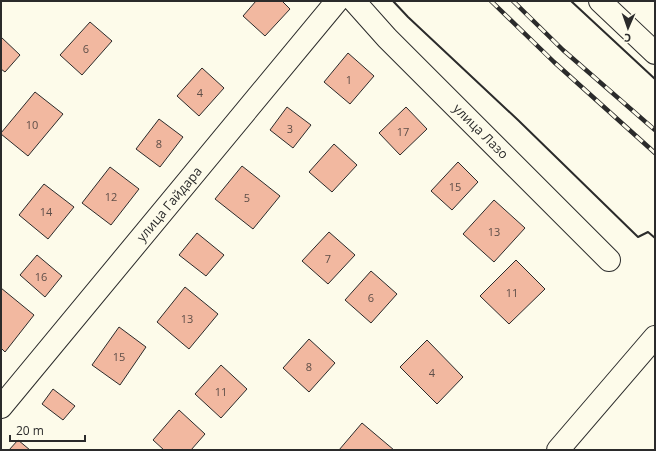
<svg xmlns="http://www.w3.org/2000/svg" width="656" height="451" font-family="'Open Sans',sans-serif">
  <style>
    .building { fill: #f2b8a0; stroke: #2b2b2b }
    .lines { fill: none; stroke-linecap: round; stroke-linejoin: round }
    .minor-casing { stroke: #2b2b2b; stroke-width: 24 }
    .major-casing { stroke: #2b2b2b; stroke-width: 24 }
    .minor { stroke: #fdfbea; stroke-width: 22 }
    .major { stroke: #fdfbea; stroke-width: 22 }
    .rail-casing { stroke: #2b2b2b; stroke-width: 4.5 }
    .rail { stroke: #fdfbea; stroke-width: 3; stroke-dasharray: 9; stroke-linecap: butt }
    .wall { stroke: #2b2b2b; stroke-width: 2 }
    .labels { text-anchor: middle; dominant-baseline: central; stroke-width: 3; stroke-linejoin: round; paint-order: stroke }
    .number-label { font-size: 11px; fill: #5d4e48 }
    .street-label { font-size: 13px; fill: #2b2b2b; stroke: #fdfbea }
  </style>
  <rect width="100%" height="100%" fill="#fdfbea"/>
  <!-- building -->
  <path class="building" d="M256,1H282L290,9L265,36L243,16Z
    M90,22L112,41L82,75L60,55Z
    M1,37L20,55L5,72L1,69Z
    M348,53L374,76L350,104L324,82Z
    M202,68L224,88L199,116L177,96Z
    M35,92L63,114L28,156L1,134V133Z
    M287,107L311,125L293,148L270,130Z
    M406,107L427,129L400,155L379,133Z
    M159,119L183,137L160,167L136,149Z
    M334,144L357,165L332,192L309,172Z
    M458,162L478,182L452,210L431,191Z
    M242,166L280,196L253,229L215,199Z
    M110,167L139,189L111,225L82,203Z
    M44,184L74,207L48,239L19,215Z
    M494,200L525,228L494,262L463,234Z
    M329,232L355,255L328,284L302,261Z
    M197,233L224,255L206,276L179,255Z
    M37,255L62,276L45,297L20,275Z
    M516,260L545,289L509,324L480,296Z
    M371,271L397,294L371,323L345,300Z
    M185,287L218,314L189,349L157,322Z
    M1,288L34,315L5,352L1,348Z
    M119,327L146,347L120,385L92,365Z
    M309,339L335,363L309,392L283,368Z
    M427,340L463,377L437,404L400,367Z
    M221,365L247,389L221,418L195,394Z
    M53,389L75,406L63,420L42,404Z
    M179,410L205,434L191,450H164L153,440Z
    M362,423L394,450H339Z
    M18,440L30,450H9Z"/>
  <g class="lines">
    <defs>
      <path id="minor" d="M354,1L387,38L609,260
        M600,1L655,53
        M1,407L337,1"/>
      <path id="major" d="M558,450L655,337"/>
    </defs>
    <!-- minor casing -->
    <use href="#minor" class="minor-casing"/>
    <!-- major casing -->
    <use href="#major" class="major-casing"/>
    <!-- minor -->
    <use href="#minor" class="minor"/>
    <!-- major -->
    <use href="#major" class="major"/>
    <defs>
      <path id="rail" d="M491,1L554,62L655,153
        M513,1L563,50L655,130"/>
    </defs>
    <!-- rail casing -->
    <use href="#rail" class="rail-casing"/>
    <!-- rail -->
    <use href="#rail" class="rail"/>
    <!-- wall -->
    <path class="wall" d="M393,1L408,17L518,120L638,237L648,232L655,238
      M571,1L655,79"/>
  </g>
  <g class="labels">
    <!-- number labels -->
    <g class="number-label">
      <text x="86" y="48">6</text>
      <text x="349" y="79">1</text>
      <text x="200" y="92">4</text>
      <text x="32" y="124">10</text>
      <text x="290" y="128">3</text>
      <text x="403" y="131">17</text>
      <text x="159" y="143">8</text>
      <text x="455" y="186">15</text>
      <text x="111" y="196">12</text>
      <text x="247" y="197">5</text>
      <text x="46" y="211">14</text>
      <text x="494" y="231">13</text>
      <text x="328" y="258">7</text>
      <text x="41" y="276">16</text>
      <text x="512" y="292">11</text>
      <text x="371" y="297">6</text>
      <text x="187" y="318">13</text>
      <text x="119" y="356">15</text>
      <text x="309" y="366">8</text>
      <text x="432" y="372">4</text>
      <text x="221" y="391">11</text>
    </g>
    <!-- street labels -->
    <g class="street-label">
      <text transform="translate(481 131) rotate(45)">улица Лазо</text>
      <text transform="translate(169 204) rotate(-50)">улица Гайдара</text>
    </g>
  </g>
  <!-- border -->
  <rect width="656" height="451" fill="none" stroke="#2b2b2b" stroke-width="4"/>
  <!-- north arrow -->
  <g transform="translate(628 28) rotate(182)" stroke="#fdfbea" stroke-width="3" paint-order="stroke">
  <path d="M0-3L7 15L0 10L-7 15Z" fill="#2b2b2b"/>
  <text y="-6" font-size="11" font-weight="bold" text-anchor="middle" fill="#2b2b2b">С</text>
  </g>
  <!-- scale -->
  <path d="M10 435v6h75v-6" fill="none" stroke="#2b2b2b" stroke-width="2"/>
  <text x="16" y="435" font-size="12" fill="#2b2b2b" stroke="#fdfbea" stroke-width="3" paint-order="stroke">20 m</text>
</svg>
